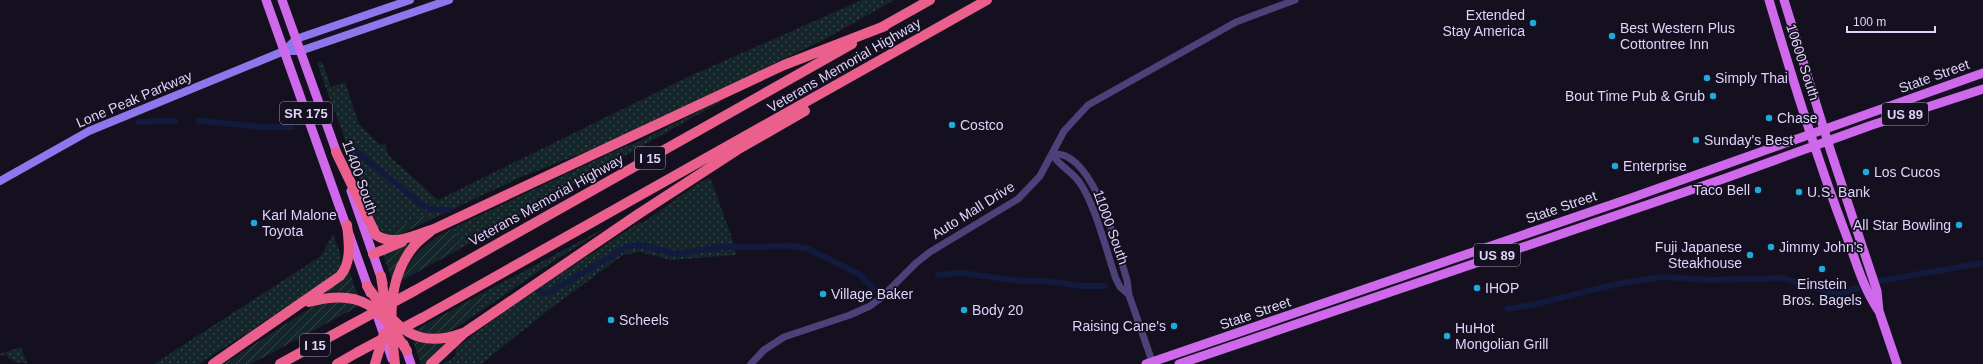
<svg xmlns="http://www.w3.org/2000/svg" width="1983" height="364" font-family="Arial,sans-serif">
  <style>
    .grass { fill: url(#grass-dots) }
    .garden { fill: url(#garden-furrows) }
    .lines { fill: none; stroke-linecap: round; stroke-linejoin: round }
    .canal { stroke: #121b3d; stroke-width: 6 }
    .tertiary { stroke: #4c4179; stroke-width: 7 }
    .secondary { stroke: #8d77ed; stroke-width: 8 }
    .primary { stroke: #cf69eb; stroke-width: 9 }
    .motorway { stroke: #ea5f8c; stroke-width: 10 }
    .motorway-bridge { stroke: #ea5f8c; stroke-width: 10 }
    .poi-dot { fill: #1dabdd; stroke: #151020; stroke-width: 1.5 }
    .labels { text-anchor: middle; dominant-baseline: central; stroke-width: 3.5; stroke-linejoin: round; paint-order: stroke }
    .shield { fill: #151020; stroke: #a299b8; stroke-width: 1 }
    .shield-label { font-size: 13px; font-weight: bold; fill: #ded4f9 }
    .poi-label { font-size: 14px; fill: #ded4f9; stroke: #151020; text-anchor: start }
    .street-label { font-size: 14px; fill: #ded4f9; stroke: #151020 }
  </style>
  <defs>
    <pattern id="grass-dots" width="8" height="8" patternUnits="userSpaceOnUse"><rect width="8" height="8" fill="#142629"/><path d="M2 2h.1M6 6h.1" fill="none" stroke="#364549" stroke-width="1.8" stroke-linecap="round"/></pattern>
    <pattern id="garden-furrows" width="10" height="10" patternUnits="userSpaceOnUse"><rect width="10" height="10" fill="#142629"/><path d="M-1 1l2-2M0 10L10 0M9 11l2-2" fill="none" stroke="#364549"/></pattern>
  </defs>
  <rect width="100%" height="100%" fill="#151020"/>
  <!-- grass -->
  <path class="grass" d="M862,0H894L825,39L613,141L521,177L432,219L423,216L385,234L377,227L317,63L322,61L331,87L345,82L359,124L380,145L385,144L388,155L438,200L690,76Z
    M719,101L720,102L454,252L456,244L464,236L456,235L453,228L621,148L638,142Z
    M710,177L733,241L736,255L671,260L640,252L623,255L550,309L481,364H442L455,357L456,348L510,307L640,222L642,223C665,208 686,190 710,177Z
    M609,226L545,267L472,317C472,303 475,308 484,301L488,290Z
    M333,234C339,253 346,256 336,275L199,364H154L321,256Z
    M21,347L27,364L23,362L19,363L8,358L7,354L0,356V354Z"/>
  <!-- garden -->
  <path class="garden" d="M423,216L432,219L399,235L394,237L385,234Z
    M453,228L456,235L464,236L456,244L454,252L401,281C410,254 429,240 453,228Z
    M419,237L392,280L383,254Z
    M349,270L358,296L339,291L321,293Z
    M488,290L484,301C475,308 472,303 472,317C450,334 441,337 414,331Z
    M337,300L359,306L251,364H224L310,308L319,303Z
    M413,341L432,344L451,341L426,364H421Z"/>
  <g class="lines">
    <!-- canal -->
    <path class="canal" d="M199,121L264,127H292
      M139,122L175,121
      M350,146L421,204L430,209L448,210
      M938,275L961,273L1022,281H1046L1080,286H1105
      M1879,281L1983,263
      M538,290L543,293L551,292L628,246L640,245L676,254L721,247L795,246L808,249L859,274L873,288
      M1507,309L1532,305L1617,284L1661,277L1712,280L1783,278L1827,292H1844L1858,288"/>
    <!-- tertiary -->
    <path class="tertiary" d="M1052,154C1094,149 1117,249 1127,280L1129,295L1153,364
      M1052,154C1059,166 1072,171 1080,183C1096,207 1106,250 1116,279L1120,287L1129,295
      M751,364L764,350L784,337L850,315L870,306L881,298L916,263L930,252L1018,199L1040,176L1064,131L1088,105L1236,22L1295,0"/>
    <!-- secondary -->
    <path class="secondary" d="M284,51H300L449,0
      M0,181L89,131L284,51L296,39L410,0"/>
    <!-- primary -->
    <path class="primary" d="M266,0L370,293
      M282,0L339,159
      M1769,0C1792,78 1816,156 1845,232C1855,258 1862,286 1878,310
      M1784,0L1831,152L1877,291L1879,311L1897,364
      M351,191L383,283
      M375,309L392,359
      M404,344L411,364
      M1146,364L1631,198L1983,73
      M1179,364L1723,179L1872,125L1983,89"/>
    <!-- motorway -->
    <path class="motorway" d="M880,28L930,0
      M336,152L376,235C394,247 415,235 434,229L784,65L885,26
      M373,254L402,242
      M381,276L386,310
      M367,286C394,323 411,352 463,333
      M414,291L852,44
      M309,302C363,287 380,308 407,351
      M422,318L987,0
      M213,364L340,276C352,262 349,243 347,225
      M280,364L351,325
      M337,364L358,352
      M375,364L384,334
      M395,364C390,323 386,280 414,246C419,240 425,236 431,231
      M431,364L464,333L637,215L737,150L805,111"/>
    <!-- motorway-bridge -->
    <path class="motorway-bridge" d="M351,325L414,291
      M358,352L422,318"/>
  </g>
  <!-- markers -->
  <g class="poi-dot">
    <circle cx="1533" cy="23" r="4"/>
    <circle cx="1612" cy="36" r="4"/>
    <circle cx="1707" cy="78" r="4"/>
    <circle cx="1713" cy="96" r="4"/>
    <circle cx="1769" cy="118" r="4"/>
    <circle cx="952" cy="125" r="4"/>
    <circle cx="1696" cy="140" r="4"/>
    <circle cx="1615" cy="166" r="4"/>
    <circle cx="1866" cy="172" r="4"/>
    <circle cx="1758" cy="190" r="4"/>
    <circle cx="1799" cy="192" r="4"/>
    <circle cx="254" cy="223" r="4"/>
    <circle cx="1959" cy="225" r="4"/>
    <circle cx="1771" cy="247" r="4"/>
    <circle cx="1750" cy="255" r="4"/>
    <circle cx="1822" cy="269" r="4"/>
    <circle cx="1477" cy="288" r="4"/>
    <circle cx="823" cy="294" r="4"/>
    <circle cx="964" cy="310" r="4"/>
    <circle cx="611" cy="320" r="4"/>
    <circle cx="1174" cy="326" r="4"/>
    <circle cx="1447" cy="336" r="4"/>
  </g>
  <g class="labels">
    <!-- shield labels -->
    <g class="shield">
      <rect x="280" y="102" width="52" height="22" rx="3"/>
      <rect x="1882" y="103" width="46" height="22" rx="3"/>
      <rect x="635" y="147" width="30" height="22" rx="3"/>
      <rect x="1474" y="244" width="46" height="22" rx="3"/>
      <rect x="300" y="334" width="30" height="22" rx="3"/>
    </g>
    <g class="shield-label">
      <text x="306" y="113">SR 175</text>
      <text x="1905" y="114">US 89</text>
      <text x="650" y="158">I 15</text>
      <text x="1497" y="255">US 89</text>
      <text x="315" y="345">I 15</text>
    </g>
    <!-- poi labels -->
    <g class="poi-label">
      <text x="1525" y="15" text-anchor="end">Extended<tspan x="1525" dy="16">Stay America</tspan></text>
      <text x="1620" y="28">Best Western Plus<tspan x="1620" dy="16">Cottontree Inn</tspan></text>
      <text x="1715" y="78">Simply Thai</text>
      <text x="1705" y="96" text-anchor="end">Bout Time Pub &amp; Grub</text>
      <text x="1777" y="118">Chase</text>
      <text x="960" y="125">Costco</text>
      <text x="1704" y="140">Sunday's Best</text>
      <text x="1623" y="166">Enterprise</text>
      <text x="1874" y="172">Los Cucos</text>
      <text x="1750" y="190" text-anchor="end">Taco Bell</text>
      <text x="1807" y="192">U.S. Bank</text>
      <text x="262" y="215">Karl Malone<tspan x="262" dy="16">Toyota</tspan></text>
      <text x="1951" y="225" text-anchor="end">All Star Bowling</text>
      <text x="1742" y="247" text-anchor="end">Fuji Japanese<tspan x="1742" dy="16">Steakhouse</tspan></text>
      <text x="1779" y="247">Jimmy John's</text>
      <text x="1822" y="284" text-anchor="middle">Einstein<tspan x="1822" dy="16">Bros. Bagels</tspan></text>
      <text x="1485" y="288">IHOP</text>
      <text x="831" y="294">Village Baker</text>
      <text x="972" y="310">Body 20</text>
      <text x="619" y="320">Scheels</text>
      <text x="1166" y="326" text-anchor="end">Raising Cane's</text>
      <text x="1455" y="328">HuHot<tspan x="1455" dy="16">Mongolian Grill</tspan></text>
    </g>
    <!-- street labels -->
    <g class="street-label">
      <text transform="translate(1803 62) rotate(72)">10600 South</text>
      <text transform="translate(844 65) rotate(-30)">Veterans Memorial Highway</text>
      <text transform="translate(1934 76) rotate(-20)">State Street</text>
      <text transform="translate(134 99) rotate(-23)">Lone Peak Parkway</text>
      <text transform="translate(360 177) rotate(70)">11400 South</text>
      <text transform="translate(546 200) rotate(-29)">Veterans Memorial Highway</text>
      <text transform="translate(1561 207) rotate(-19)">State Street</text>
      <text transform="translate(973 210) rotate(-32)">Auto Mall Drive</text>
      <text transform="translate(1111 227) rotate(70)">11000 South</text>
      <text transform="translate(1255 313) rotate(-19)">State Street</text>
    </g>
  </g>
  <!-- scale -->
  <path d="M1847 26v6h88v-6" fill="none" stroke="#ded4f9" stroke-width="2"/>
  <text x="1853" y="26" font-size="12" fill="#ded4f9" stroke="#151020" stroke-width="3" paint-order="stroke">100 m</text>
</svg>
